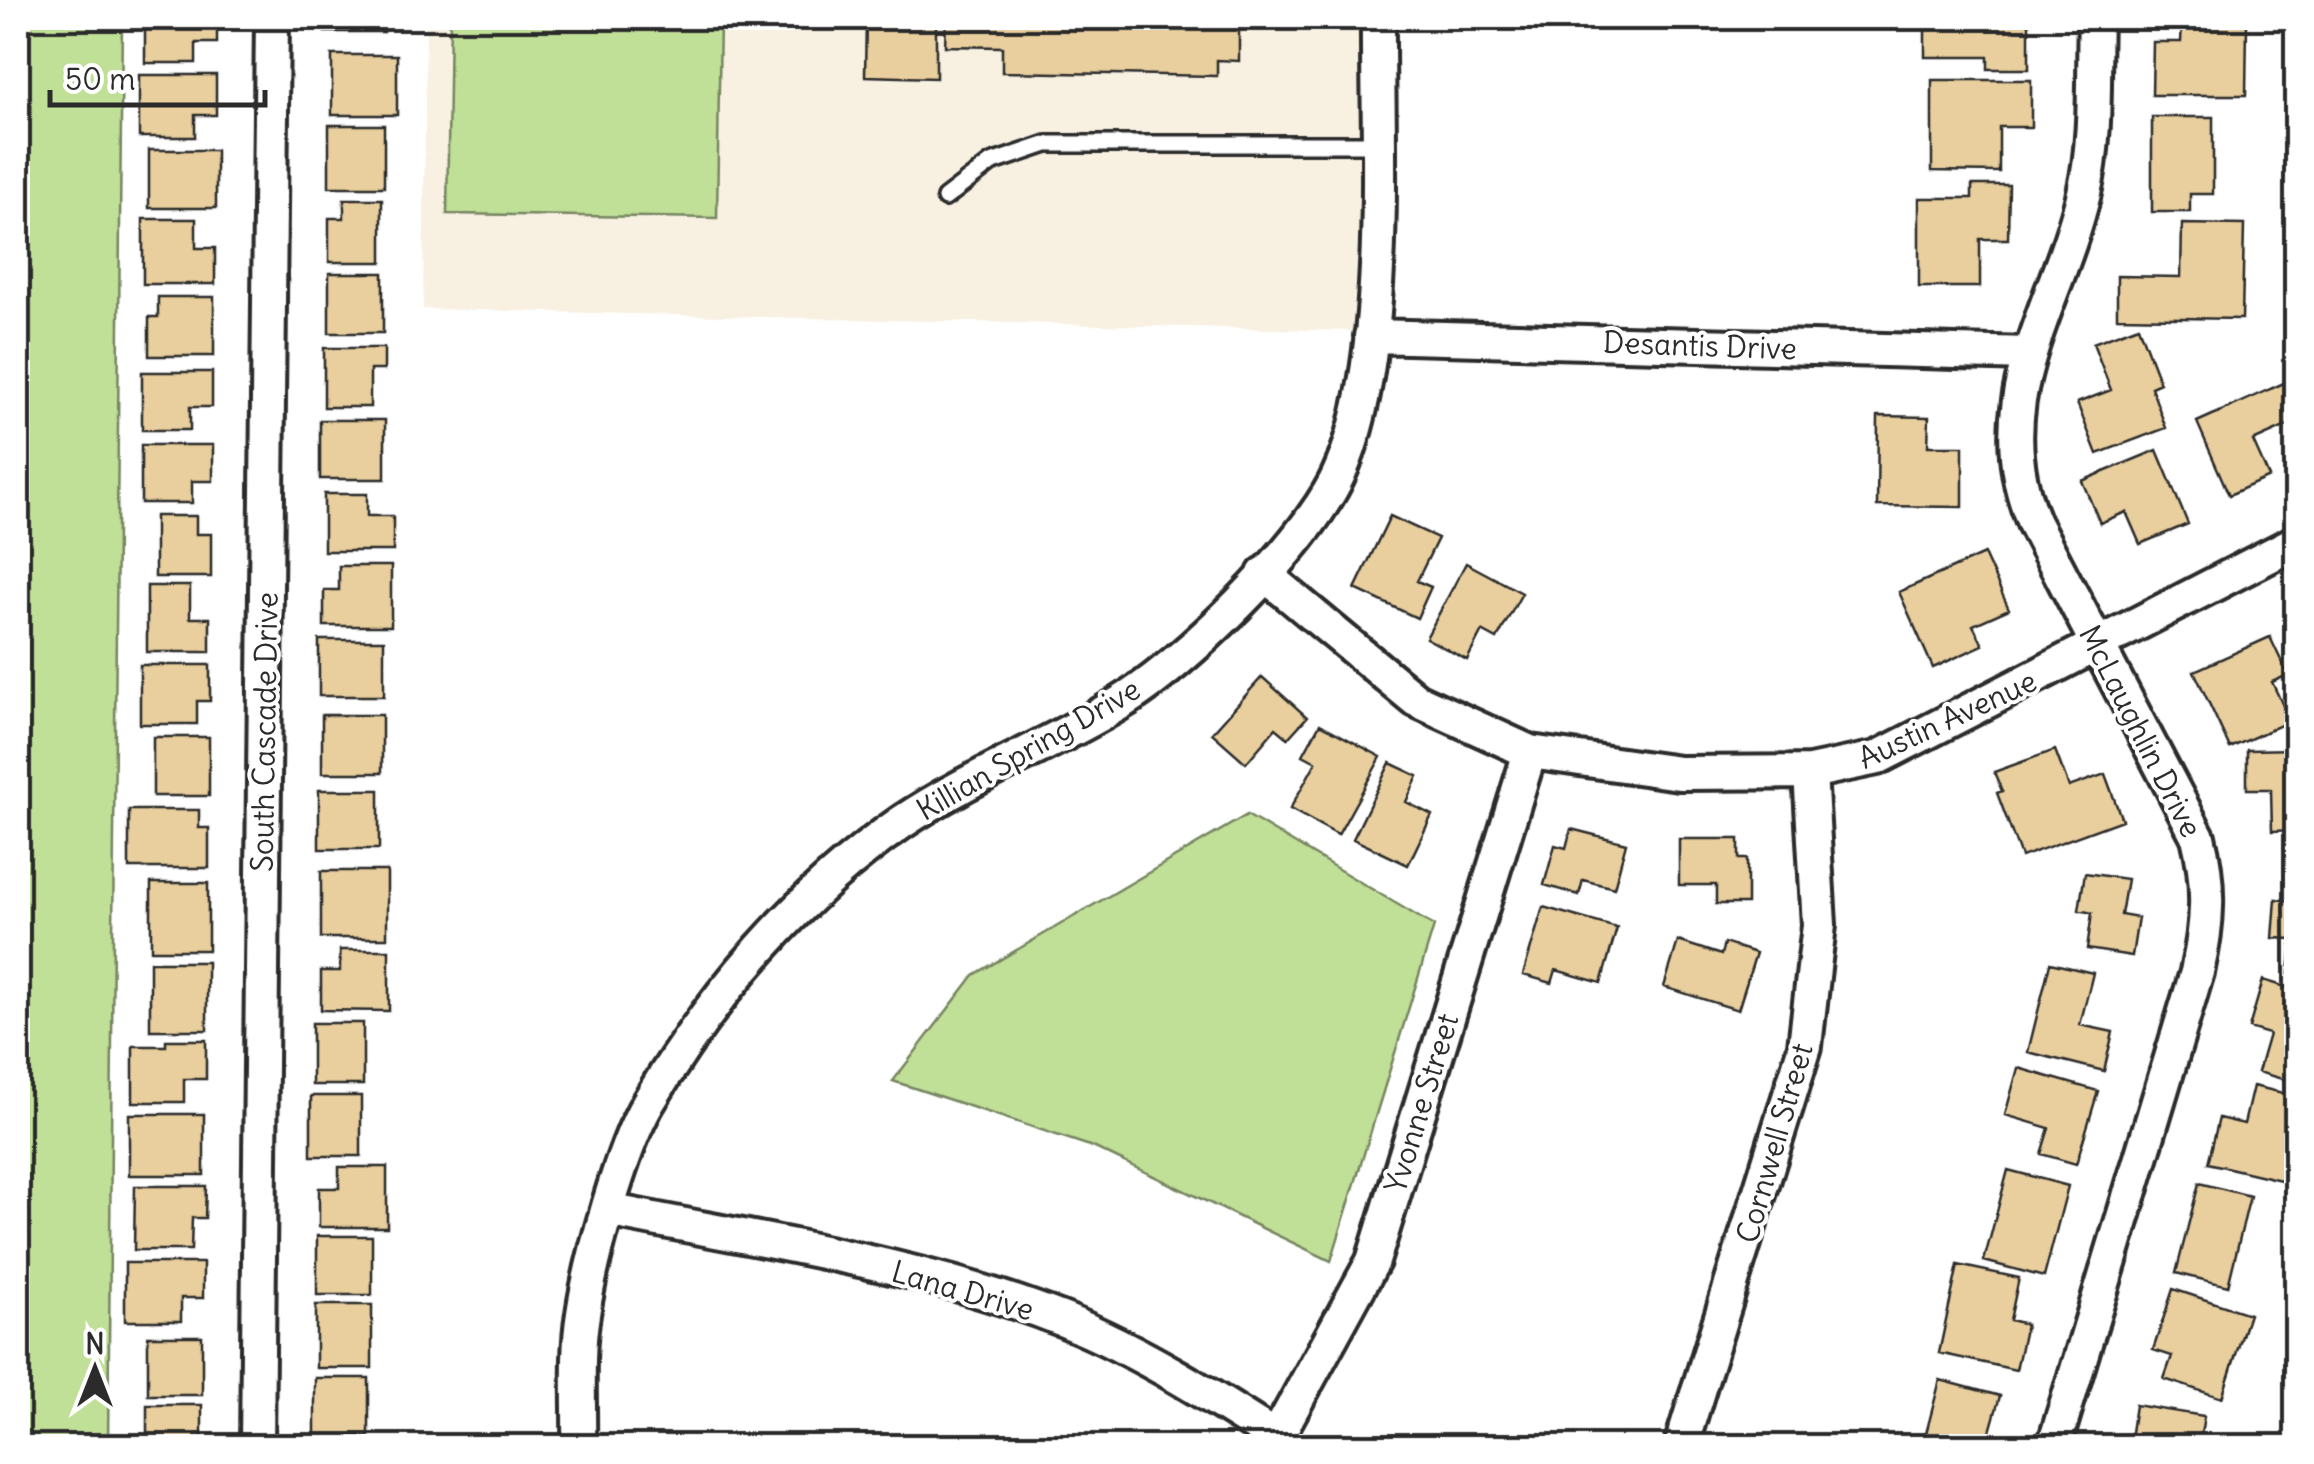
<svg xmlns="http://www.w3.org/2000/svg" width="2314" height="1464" font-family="Delius,sans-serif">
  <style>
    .built { fill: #f8f1e2 }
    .green { fill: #c0df97; stroke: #768561; stroke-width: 2.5 }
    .building { fill: #e9cf9e; stroke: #2b2b2b; stroke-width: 2.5 }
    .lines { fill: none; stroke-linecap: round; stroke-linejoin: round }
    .lane-casing { stroke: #2b2b2b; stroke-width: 22 }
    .street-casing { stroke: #2b2b2b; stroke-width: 40 }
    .lane { stroke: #fff; stroke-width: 15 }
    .street { stroke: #fff; stroke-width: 32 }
    .labels { text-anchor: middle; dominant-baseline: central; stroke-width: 8; stroke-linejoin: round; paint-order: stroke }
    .street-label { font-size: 30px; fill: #2b2b2b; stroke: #fff }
  </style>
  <rect width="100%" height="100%" fill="#fff"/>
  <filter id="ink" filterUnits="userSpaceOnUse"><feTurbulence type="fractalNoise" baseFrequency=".01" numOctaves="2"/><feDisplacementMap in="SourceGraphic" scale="20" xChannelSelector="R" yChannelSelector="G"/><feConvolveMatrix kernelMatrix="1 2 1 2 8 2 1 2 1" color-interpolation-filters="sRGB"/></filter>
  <g filter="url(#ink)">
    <!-- built -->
    <path class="built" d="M426,18H1364L1359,331L423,309Z"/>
    <!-- green -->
    <path class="green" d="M18,18H122L108,1446H18Z
      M450,18H720L717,218L447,214Z
      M1247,815L1434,926L1331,1261L1093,1147L893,1081L974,975Z"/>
    <!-- building -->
    <path class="building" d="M145,18H217V43H196V63H145Z
      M325,18H384V32H325Z
      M866,18H1248V25H1239V61L1217,60V76L1002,72V47L945,46L946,19Z
      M866,18L936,19V78L865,76Z
      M1925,18L2029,19V69H1988V57H1925Z
      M2182,23L2247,24L2246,95H2152L2153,42H2181Z
      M332,55H397V115H332Z
      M139,75H216V115H195V137H139Z
      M1932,80H2031V127H1999V172L1932,171Z
      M2152,117H2213V194H2190V212H2152Z
      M329,125H384V187H329Z
      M149,150H216V208H149Z
      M1972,185H2009L2008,239H1980V287H1919V198H1972Z
      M344,199H382V262H329V218H344Z
      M143,219H196V248H215V284H143Z
      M2182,224L2244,225L2242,319L2117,317V276L2181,277Z
      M329,273H383V333H329Z
      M158,297H214V356H149V317H158Z
      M2138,326L2160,383L2151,387L2166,428L2097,454L2077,403L2111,390L2093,343Z
      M324,348H384V370H370V407H324Z
      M142,372H212V407H190V430H142Z
      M2295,378L2296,422L2253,441L2269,477L2229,495L2197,422Z
      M1878,416L1929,417L1928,446H1963V507L1877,506Z
      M320,420H385V479H320Z
      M141,445H213V481H192V503H141Z
      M2157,450L2188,524L2140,544L2126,512L2100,523L2082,481Z
      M324,494H367V516H393V551H324Z
      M155,516H196V534H211V577H155Z
      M1390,516L1438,538L1417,581L1431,587L1417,618L1355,589Z
      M1984,554L2009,609L1973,625L1983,645L1933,668L1899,592Z
      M1466,563L1522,593L1497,639L1482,631L1467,660L1426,638Z
      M339,566H391V626H324V590H339Z
      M147,586H190V618H210V652H147Z
      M2270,637L2288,675L2272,682L2290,721L2230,748L2194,671Z
      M319,640H384V696H319Z
      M140,665H210V701H197V724H140Z
      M1262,677L1307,717L1288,738L1276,728L1246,763L1212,733Z
      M322,715H382V773H322Z
      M1320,724L1381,757L1338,835L1290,809L1316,762L1303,755Z
      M153,737H209V796H153Z
      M2296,749V830L2272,831L2271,789H2247V750Z
      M2055,750L2069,787L2105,774L2122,820L2021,857L1997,793L2002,791L1994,772Z
      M1390,763L1418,776L1406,802L1432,815L1408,865L1353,839Z
      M319,790H379V849H319Z
      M129,810H199V828H209V868H129Z
      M1571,829L1626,843L1614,888L1583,880L1579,895L1544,885L1555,845L1566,848Z
      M1679,839H1739V859H1747V904H1716V885H1679Z
      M321,871H387V938H321Z
      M2085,873L2127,879L2121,915L2138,918L2132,956L2087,949L2092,913L2079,910Z
      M2294,873H2296V975L2289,974L2292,939L2273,938L2276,899L2292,901Z
      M151,883H208V950H151Z
      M1543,907L1617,928L1601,983L1556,970L1552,983L1523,975Z
      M1678,941L1721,955L1724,943L1756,953L1738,1010L1664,987Z
      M340,950H389V1011L321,1010V971H340Z
      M150,962H207V1030H150Z
      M2050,963L2093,973L2080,1025L2113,1032L2104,1071L2028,1052Z
      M2263,980L2296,990V1083L2258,1072L2269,1034L2249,1028Z
      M312,1023H363V1085H312Z
      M166,1040H206V1079H184V1102H133V1046H166Z
      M2018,1068L2098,1091L2076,1164L2041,1154L2049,1128L2005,1115Z
      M2253,1086L2296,1096V1134L2285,1181L2208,1163L2219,1118L2244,1124Z
      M311,1096H361V1156H311Z
      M129,1114H204V1175H129Z
      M339,1167H387V1227H319V1188H339Z
      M2008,1170L2068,1186L2044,1277L1984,1261Z
      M2199,1183L2250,1196L2228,1286L2176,1273Z
      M135,1186H206L205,1218H192L191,1250H134Z
      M317,1236H372V1295H317Z
      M125,1263H203V1298H181V1321H125Z
      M1958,1265L2019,1278L2010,1320L2026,1324L2016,1370L1939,1353Z
      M2173,1289L2249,1314L2222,1398L2164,1379L2172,1356L2153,1350Z
      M316,1305H372V1368H316Z
      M148,1336H202V1395H148Z
      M315,1378H369V1436H315Z
      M1940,1380L2000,1396L1986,1446L1923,1445Z
      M147,1405H202V1446H147Z
      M2135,1405L2204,1416L2199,1446H2129Z"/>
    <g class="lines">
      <defs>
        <path id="lane" d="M945,198L991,163L1047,144H1377"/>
        <path id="street" d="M1371,336L2029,354
          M1264,574L1416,700L1530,752L1679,773L1810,772L1877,758L2296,542
          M608,1210C760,1241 919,1263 1064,1320C1143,1352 1219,1401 1289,1446
          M1276,1438L1373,1261L1530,752
          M257,1446L272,18
          M579,1446C580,1403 576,1356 583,1314C591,1260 621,1149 648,1103C713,994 798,894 902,822C970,776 1050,746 1120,703C1185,664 1300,550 1335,482C1392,370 1377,145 1378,18
          M1681,1446L1805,1046L1819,925L1810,772
          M2054,1446L2197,972C2208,924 2210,884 2198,837L2034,523C1982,401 2057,308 2084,193C2097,138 2093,74 2095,18"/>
      </defs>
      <!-- lane casing -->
      <use href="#lane" class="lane-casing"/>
      <!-- street casing -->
      <use href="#street" class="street-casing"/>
      <!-- lane -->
      <use href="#lane" class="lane"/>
      <!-- street -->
      <use href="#street" class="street"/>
    </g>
  </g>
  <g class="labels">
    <!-- street labels -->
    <g class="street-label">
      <text transform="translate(1700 345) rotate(2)">Desantis Drive</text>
      <text transform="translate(1947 719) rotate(-25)">Austin Avenue</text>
      <text transform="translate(2141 731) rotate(63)">McLaughlin Drive</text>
      <text transform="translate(264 732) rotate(-89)">South Cascade Drive</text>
      <text transform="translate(1028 749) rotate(-30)">Killian Spring Drive</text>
      <text transform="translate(1421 1103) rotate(-73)">Yvonne Street</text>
      <text transform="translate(1774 1143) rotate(-74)">Cornwell Street</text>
      <text transform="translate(963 1290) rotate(16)">Lana Drive</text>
    </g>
  </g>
  <!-- margin -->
  <rect width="2314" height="1464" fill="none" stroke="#fff" stroke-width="60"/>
  <rect x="30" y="30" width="2254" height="1404" fill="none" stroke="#2b2b2b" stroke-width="4" filter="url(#ink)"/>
  <!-- north arrow -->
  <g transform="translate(95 1369)" stroke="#ffffff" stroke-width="8" paint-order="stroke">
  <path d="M0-8L18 38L0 25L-18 38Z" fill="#2b2b2b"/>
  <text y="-15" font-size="28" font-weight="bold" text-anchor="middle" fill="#2b2b2b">N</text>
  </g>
  <!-- scale -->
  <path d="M50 90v15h215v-15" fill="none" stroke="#2b2b2b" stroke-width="5"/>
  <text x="65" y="90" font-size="30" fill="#2b2b2b" stroke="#ffffff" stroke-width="8" paint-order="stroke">50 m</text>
</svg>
